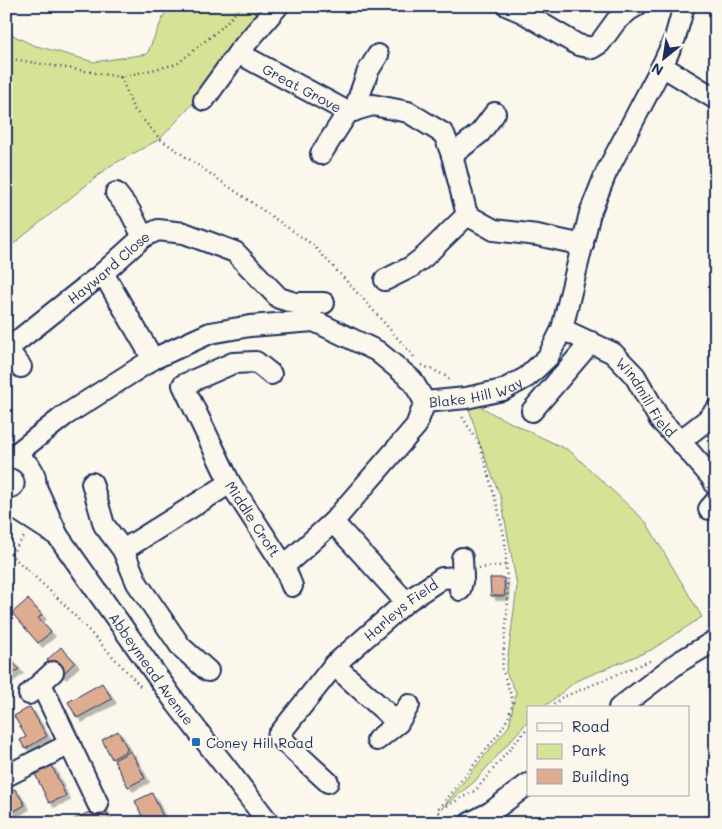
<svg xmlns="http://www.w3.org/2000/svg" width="722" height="829" font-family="Mali,sans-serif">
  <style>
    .green { fill: #d6e396; stroke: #78897a }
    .building { fill: #deac91; stroke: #1b2f5e; filter: url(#shadow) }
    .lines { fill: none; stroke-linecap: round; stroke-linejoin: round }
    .minor-casing { stroke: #1b2f5e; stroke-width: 24 }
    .path { stroke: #1b2f5e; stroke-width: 2.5; stroke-dasharray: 1 4; stroke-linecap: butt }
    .minor { stroke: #fbf7ec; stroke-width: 20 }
    .poi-dot { fill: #1f6fb2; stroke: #fbf7ec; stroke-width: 2 }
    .labels { text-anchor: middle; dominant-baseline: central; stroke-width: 4; stroke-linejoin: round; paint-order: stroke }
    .street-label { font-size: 14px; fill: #1b2f5e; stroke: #fbf7ec }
    .poi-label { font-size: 14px; fill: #1b2f5e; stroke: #fbf7ec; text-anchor: start }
  </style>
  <defs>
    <filter id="shadow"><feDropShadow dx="4.5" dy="4.5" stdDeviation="0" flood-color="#0004"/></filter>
  </defs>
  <rect width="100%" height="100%" fill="#fbf7ec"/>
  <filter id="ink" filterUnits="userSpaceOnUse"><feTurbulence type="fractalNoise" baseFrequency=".02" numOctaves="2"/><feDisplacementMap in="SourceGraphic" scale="10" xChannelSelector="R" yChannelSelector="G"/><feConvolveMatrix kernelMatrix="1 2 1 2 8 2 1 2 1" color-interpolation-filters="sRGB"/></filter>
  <g filter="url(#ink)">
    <!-- green -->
    <path class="green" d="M168,6H274L227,67L160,139L110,166L6,250V32L33,45L94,62L147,54Z
      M466,398L495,415L570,451L646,522L702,617L651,650L576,681L543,708H528V721L474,782L443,807L509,726L516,692L506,672L517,586L501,498L479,442Z"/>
    <!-- building -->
    <path class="building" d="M490,578H504L505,596H491Z
      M28,599L42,615L38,618L51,632L38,643L12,613Z
      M61,647L75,662L62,675L47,660Z
      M6,654L19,669L6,679Z
      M102,683L112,699L77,718L68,702Z
      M30,707L47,736L25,749L20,740L26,737L14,716Z
      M118,731L128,750L112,759L102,740Z
      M131,751L145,778L128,787L114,760Z
      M51,764L66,796L49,803L34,772Z
      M15,789L25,805L6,816V794Z
      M152,793L165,821L162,823H145L135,801Z
      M103,805L111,822L67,823Z"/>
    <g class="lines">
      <defs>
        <g id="minor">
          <path d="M508,6L522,12L578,45L592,48L600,43L616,21L629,10L636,6"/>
          <path d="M238,53L278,6"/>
          <path d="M662,66L716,99"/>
          <path id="s1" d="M204,100L238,53L348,112L373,105L408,112L444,134L452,155L467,215L494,230L537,235L583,245"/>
          <path d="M354,111L368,71L378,55"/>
          <path d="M321,154L348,112"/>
          <path d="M452,155L480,133L495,113"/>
          <path d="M116,193L130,211L143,237"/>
          <path d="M103,273L153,359"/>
          <path d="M385,280L411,267L424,257L467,215"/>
          <path id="s2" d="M562,329L613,353L635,376L660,420L680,441L712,478L716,486"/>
          <path d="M7,349L21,367"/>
          <path id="s3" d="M6,350L103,273L143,237L158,230L184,233L235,252L279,298L295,303H324"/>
          <path id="s4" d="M271,374L256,362L233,363L183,385L230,483L284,566L333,522L416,426L425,402"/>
          <path d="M532,411L591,342"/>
          <path d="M680,441L707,420L716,410"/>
          <path d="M6,457C44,456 47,509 6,510"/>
          <path id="s5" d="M12,457L64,416L153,359L210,333L250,326L314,321L377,351L412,380L425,402L466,398L503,390L527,377L548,357L562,329L590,213L606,173L662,66L675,38L684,6"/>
          <path d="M92,483L104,525L123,550L137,583L181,647L208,671"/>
          <path id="s6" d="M36,487L58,536L176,703L269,823"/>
          <path d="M16,509L58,536"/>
          <path d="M709,509L716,501"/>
          <path d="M333,522L406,602"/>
          <path d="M123,550L230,483"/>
          <path d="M462,558L463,577"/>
          <path d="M284,566L292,586"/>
          <path d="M334,665L398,723L409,705"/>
          <path d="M41,684L98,804"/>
          <path d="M29,694L53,672"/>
          <path d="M619,708L679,662L716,640"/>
          <path d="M377,740L398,723"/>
          <path d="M6,776L70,744"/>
          <path id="s7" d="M328,782L278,736L334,665L406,602L442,578L463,577L460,590"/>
          <path d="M470,823L491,812L528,784"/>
        </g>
      </defs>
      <!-- minor casing -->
      <use href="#minor" class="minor-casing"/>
      <!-- path -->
      <path class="path" d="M6,58L121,77L177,64L221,28L242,6
        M121,77L133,108L160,139L313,245L364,300L415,358
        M422,365L444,375L452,382
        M6,550L64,604L142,688
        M11,554L26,534
        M479,568L507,565
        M550,708L561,698L652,660
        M439,812L443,808L476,790L528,727
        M440,823L438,815L439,808L500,732L509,716L513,701L502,669L508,601L505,540L498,509L480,445L461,415"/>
      <!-- minor -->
      <use href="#minor" class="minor"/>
    </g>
  </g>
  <!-- markers -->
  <rect class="poi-dot" x="191" y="737" width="10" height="10" rx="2.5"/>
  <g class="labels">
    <!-- street labels -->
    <g class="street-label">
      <text stroke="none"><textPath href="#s1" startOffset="131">Great Grove</textPath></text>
      <text stroke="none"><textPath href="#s3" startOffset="132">Hayward Close</textPath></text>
      <text stroke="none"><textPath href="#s5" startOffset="532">Blake Hill Way</textPath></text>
      <text stroke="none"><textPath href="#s2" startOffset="112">Windmill Field</textPath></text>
      <text stroke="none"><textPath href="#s4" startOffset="248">Middle Croft</textPath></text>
      <text stroke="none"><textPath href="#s7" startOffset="245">Harleys Field</textPath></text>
      <text stroke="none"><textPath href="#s6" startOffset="216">Abbeymead Avenue</textPath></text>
    </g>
    <!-- poi labels -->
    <g class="poi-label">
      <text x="206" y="742">Coney Hill Road</text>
    </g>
  </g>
  <!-- margin -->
  <rect width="722" height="829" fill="none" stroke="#fbf7ec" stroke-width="25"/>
  <rect x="12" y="12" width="697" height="804" fill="none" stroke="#1b2f5e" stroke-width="2" filter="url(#ink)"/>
  <!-- legend -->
  <rect x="527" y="706" width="162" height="90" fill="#fbf7ec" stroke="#a1a7b3"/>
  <rect x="537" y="723" width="25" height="8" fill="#fbf7ec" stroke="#a1a7b3"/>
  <text x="572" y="732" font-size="15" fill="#1b2f5e">Road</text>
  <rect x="537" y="744" width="25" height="15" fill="#d6e396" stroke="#a1a7b3"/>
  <text x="572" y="756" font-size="15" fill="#1b2f5e">Park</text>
  <rect x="537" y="769" width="25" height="15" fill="#deac91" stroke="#a1a7b3"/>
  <text x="572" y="782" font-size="15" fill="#1b2f5e">Building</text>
  <!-- north arrow -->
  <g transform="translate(664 58) rotate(210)" stroke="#fbf7ec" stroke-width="4" paint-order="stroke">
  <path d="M0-4L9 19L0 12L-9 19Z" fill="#1b2f5e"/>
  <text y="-8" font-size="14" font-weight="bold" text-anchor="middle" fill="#1b2f5e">N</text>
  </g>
</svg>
